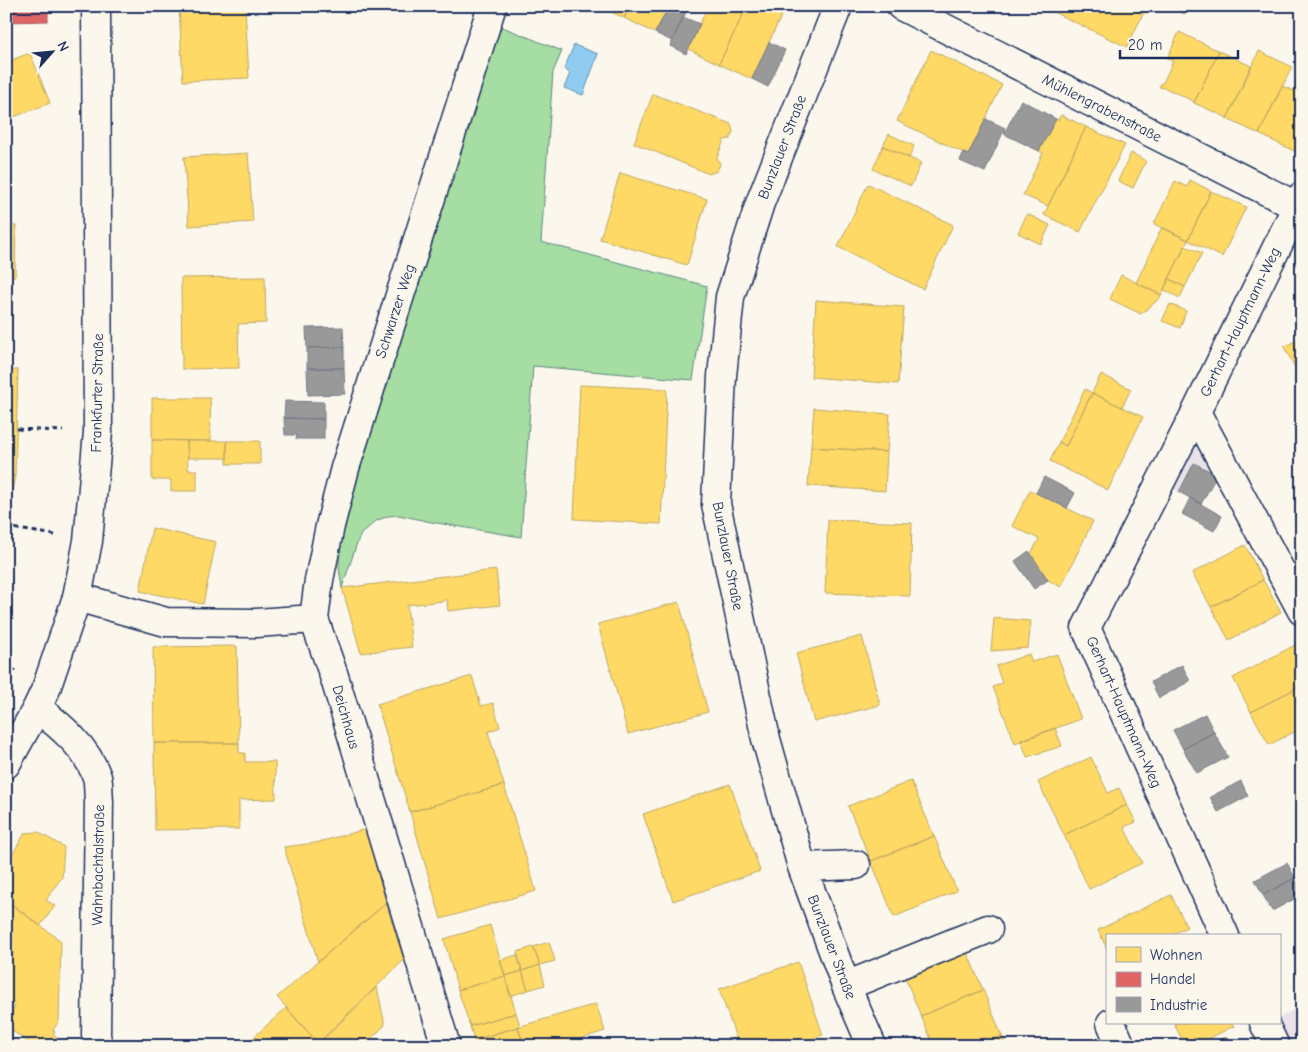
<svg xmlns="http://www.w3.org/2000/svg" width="1308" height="1052" font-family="'Comic Neue',sans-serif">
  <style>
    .built { fill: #eae2e8 }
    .green { fill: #a5dda2; stroke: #608680 }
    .water { fill: #8fccf0; stroke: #618db6 }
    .homes { fill: #ffd966; stroke: #bba664 }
    .shops { fill: #e06666; stroke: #a55664 }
    .industry { fill: #999; stroke: #737987 }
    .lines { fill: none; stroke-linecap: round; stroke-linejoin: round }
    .minor-casing { stroke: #1b2f5e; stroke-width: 31 }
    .major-casing { stroke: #1b2f5e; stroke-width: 31 }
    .path { stroke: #1b2f5e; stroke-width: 3; stroke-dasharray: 5 4; stroke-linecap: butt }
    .minor { stroke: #fbf7ec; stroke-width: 28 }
    .major { stroke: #fbf7ec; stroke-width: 28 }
    .labels { text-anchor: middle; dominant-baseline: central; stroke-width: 5; stroke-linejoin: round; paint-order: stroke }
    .street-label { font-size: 15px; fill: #1b2f5e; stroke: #fbf7ec }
  </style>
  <rect width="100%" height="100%" fill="#fbf7ec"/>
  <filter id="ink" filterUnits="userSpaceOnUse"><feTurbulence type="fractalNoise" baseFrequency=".02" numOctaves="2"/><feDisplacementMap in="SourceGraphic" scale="10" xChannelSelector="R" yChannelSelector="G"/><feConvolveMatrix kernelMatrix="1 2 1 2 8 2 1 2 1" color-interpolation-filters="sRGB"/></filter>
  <g filter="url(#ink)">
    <!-- built -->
    <path class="built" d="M1193,428L1217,473L1201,504L1165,484Z
      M1302,1005V1046H1285L1279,1018Z"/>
    <!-- green -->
    <path class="green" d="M495,24L562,51L553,72L541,242L707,286L693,380L533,366L521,537L431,522L399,515L388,516L376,521L361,534L357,543L342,588L339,568L340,513Z"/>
    <!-- water -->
    <path class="water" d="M574,45L598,54L583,95L564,88L570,73L564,69Z"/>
    <!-- homes -->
    <path class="homes" d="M179,6H245L249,78L183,81Z
      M599,6H630L624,18Z
      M630,6H669L655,33L624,18Z
      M708,6H747L719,64L688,49Z
      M747,6H769L783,12L752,79L719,64Z
      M1054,6H1147L1127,47L1051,11Z
      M1169,6H1188L1184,14Z
      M1179,32L1219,51L1194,103L1193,101L1165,88L1159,87L1162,82L1163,83L1173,61L1167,59Z
      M931,50L1002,85L968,155L897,121Z
      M1219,51L1251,66L1227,119L1226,117L1194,103Z
      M1259,51L1292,67L1259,134L1227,119Z
      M30,53L50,103L6,120V62Z
      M1302,77V133L1294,151L1259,134L1282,86L1294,91Z
      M653,94L731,124L733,132L730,139L724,140L717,158L720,164L717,171L709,174L634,143Z
      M1061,115L1086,127L1048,206L1023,195L1043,153L1039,151L1056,119L1058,120Z
      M1086,127L1125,145L1080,232L1044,215Z
      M889,134L914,146L909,158L883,146Z
      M883,146L921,163L911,186L873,169Z
      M248,153L253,222L189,226L184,157Z
      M1131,153L1146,161L1133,188L1118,181Z
      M620,173L707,199L687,265L600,239Z
      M1190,180L1211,191L1188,240L1154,224L1175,181L1187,187Z
      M868,184L953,225L923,289L838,247Z
      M1211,191L1246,207L1222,257L1188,240Z
      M1027,214L1050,225L1041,244L1018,233Z
      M6,225L16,226L15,276H6Z
      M1162,227L1188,240L1161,295L1136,283Z
      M1185,246L1202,253L1185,287L1169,279Z
      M1121,275L1161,295L1160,298L1141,314L1110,299Z
      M265,277L266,323L238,324L239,368L182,369L181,278Z
      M1169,279L1185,287L1180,298L1164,290Z
      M816,300L904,307L898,384L811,377Z
      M1170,304L1186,311L1180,328L1162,321Z
      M1302,337V380L1284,347Z
      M6,370H18L15,476L6,475Z
      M1101,374L1131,389L1122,407L1092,393Z
      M580,385L667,389L661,524L574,519Z
      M1085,389L1092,393L1066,446L1059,442Z
      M1092,393L1143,417L1108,490L1050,461L1059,442L1066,446Z
      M152,398H210L211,441L152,440Z
      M814,408L890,414L887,452L811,447Z
      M152,440L187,441L188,470H197V491H171V480H152Z
      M187,441H227V458H188Z
      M227,441H260V464H227Z
      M811,447L887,452L885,491L808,486Z
      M6,475L15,476L6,520Z
      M1030,490L1093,521L1061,587L1048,580L1031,554L1039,539L1012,526Z
      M828,520L912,523L910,596L825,593Z
      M152,528L216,542L203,604L140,591Z
      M1245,545L1263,580L1211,607L1192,573Z
      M496,570L500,605L448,611L447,599L444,601L407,605L412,647L361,653L342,588Z
      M1263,580L1281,612L1229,640L1211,607Z
      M679,602L708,712L628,734L598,624Z
      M994,618L1031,621L1028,648L991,651Z
      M862,636L880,705L814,722L796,653Z
      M1297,644L1302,653V685L1251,712L1233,678Z
      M237,646L239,743H154L153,647Z
      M1029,654L1032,662L1057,654L1081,719L1015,743L993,687L1002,683L996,666Z
      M472,676L481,706L493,703L500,727L488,732L504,785L410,812L377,704Z
      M1302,685V728L1269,745L1251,712Z
      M1055,728L1062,746L1027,757L1021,740Z
      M154,743H239V753H245V762H275L276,799L239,800V829L155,830Z
      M1091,757L1108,793L1119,788L1127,805L1064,835L1038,782Z
      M911,781L934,836L871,861L848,806Z
      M730,784L760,871L673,901L643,814Z
      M504,785L536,891L441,919L410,812Z
      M1127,805L1136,822L1124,827L1142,863L1089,889L1064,835Z
      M366,829L386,903L318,962L284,847L315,843Z
      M38,832L64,847L62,877L46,900L55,906L40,926L6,900V865L25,833Z
      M934,836L957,891L894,917L871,861Z
      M1171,895L1187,927L1169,936H1107V949L1098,930Z
      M6,900L61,941L59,1021L53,1030L55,1032L53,1034L56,1036V1046H33L6,1026V1019L15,1007L11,1004L6,1010Z
      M386,903L404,960L318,1043L277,997Z
      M490,925L505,976L458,990L444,939Z
      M549,942L555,961L540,965L533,947Z
      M964,945L983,990L921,1016L902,970Z
      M533,947L540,965L522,971L517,952Z
      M517,955L522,971L505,976L500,960Z
      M798,962L823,1035L791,1046H739L719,989Z
      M540,965L545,985L528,990L522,971Z
      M522,971L528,990L510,996L505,976Z
      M505,976L516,1013L470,1026L458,990Z
      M377,987L385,1025L364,1046H316Z
      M983,990L1002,1036L977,1046H934L921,1016Z
      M596,1004L605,1031L558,1046H524L518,1027Z
      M286,1008L318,1043L316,1046H244Z
      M516,1013L520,1026L474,1040L470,1026Z
      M1174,1023H1232L1234,1026L1194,1046H1185Z
      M518,1027L524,1046H476L474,1040Z
      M1002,1036L1006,1046H977Z
      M1226,1037L1231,1046H1208Z"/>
    <!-- shops -->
    <path class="shops" d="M6,6H48V21L6,22Z"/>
    <!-- industry -->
    <path class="industry" d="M669,6H680L687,10L672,41L655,33Z
      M683,17L700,24L686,54L670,46Z
      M769,42L785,50L768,87L752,79Z
      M1021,100L1056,119L1039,151L1004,134Z
      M986,119L1005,128L985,172L960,161L963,153L968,155Z
      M343,327L344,347L307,348L306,328Z
      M344,347V368H307V348Z
      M307,368H344L345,394L308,395Z
      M285,401L324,402V419L284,418Z
      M284,418L324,419V439H296L297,435H285Z
      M1194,463L1217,475L1201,504L1179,492Z
      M1044,477L1075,493L1067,508L1036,493Z
      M1190,498L1222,516L1214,531L1182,514Z
      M1029,551L1048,580L1034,589L1015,561Z
      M1182,665L1190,681L1159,698L1151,682Z
      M1205,714L1214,732L1183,749L1173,730Z
      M1214,732L1228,757L1197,773L1183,749Z
      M1241,781L1248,796L1218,812L1210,797Z
      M1287,863L1295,878L1263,895L1255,880Z
      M1295,878L1302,891V895L1272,911L1263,895Z"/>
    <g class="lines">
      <defs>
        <path id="minor" d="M838,6L760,203L730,297L722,376L716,504L766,739L802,867L846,986L872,1046
          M901,6L1296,206L1302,212
          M1196,412L1302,611
          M77,597L166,622L256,623L314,619
          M802,867L856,865
          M1225,936L1086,628L1196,412L1302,196
          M846,986L988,929
          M1111,1023L1121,1046
          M1264,1023L1275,1046
          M446,1046L334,676L314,619L319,580L330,526L345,468L492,6"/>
        <path id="major" d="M37,708C61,726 87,748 97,777C99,784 98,793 99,801L96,1035L98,1046
          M6,764L37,708L46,689L77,597L88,541L98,432L96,6"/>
      </defs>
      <!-- minor casing -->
      <use href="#minor" class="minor-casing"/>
      <!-- major casing -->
      <use href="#major" class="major-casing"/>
      <!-- path -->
      <path class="path" d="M17,429L63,431
        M6,527L55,535
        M6,665L16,671"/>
      <!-- minor -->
      <use href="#minor" class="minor"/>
      <!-- major -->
      <use href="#major" class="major"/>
    </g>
  </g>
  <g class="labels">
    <!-- street labels -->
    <g class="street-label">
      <text transform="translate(1102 108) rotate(27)">Mühlengrabenstraße</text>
      <text transform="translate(782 147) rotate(-69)">Bunzlauer Straße</text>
      <text transform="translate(395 311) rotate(-72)">Schwarzer Weg</text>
      <text transform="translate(1240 322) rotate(-64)">Gerhart-Hauptmann-Weg</text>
      <text transform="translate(97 393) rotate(-89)">Frankfurter Straße</text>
      <text transform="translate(728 556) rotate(79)">Bunzlauer Straße</text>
      <text transform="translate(1124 712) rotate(66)">Gerhart-Hauptmann-Weg</text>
      <text transform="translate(346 717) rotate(74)">Deichhaus</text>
      <text transform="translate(98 865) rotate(-89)">Wahnbachtalstraße</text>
      <text transform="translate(832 947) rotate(69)">Bunzlauer Straße</text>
    </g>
  </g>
  <!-- margin -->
  <rect width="1308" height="1052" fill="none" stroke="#fbf7ec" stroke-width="25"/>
  <rect x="12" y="12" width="1283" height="1027" fill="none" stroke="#1b2f5e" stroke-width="2" filter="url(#ink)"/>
  <!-- legend -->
  <rect x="1106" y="934" width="175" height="90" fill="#fbf7ec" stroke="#a1a7b3"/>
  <rect x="1116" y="947" width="25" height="15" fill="#ffd966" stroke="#a1a7b3"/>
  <text x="1150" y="960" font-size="15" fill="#1b2f5e">Wohnen</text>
  <rect x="1116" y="972" width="25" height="15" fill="#e06666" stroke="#a1a7b3"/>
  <text x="1150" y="984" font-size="15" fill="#1b2f5e">Handel</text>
  <rect x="1116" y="997" width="25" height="15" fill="#999999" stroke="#a1a7b3"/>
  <text x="1150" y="1010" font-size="15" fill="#1b2f5e">Industrie</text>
  <!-- north arrow -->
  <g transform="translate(52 52) rotate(63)" stroke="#fbf7ec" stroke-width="4" paint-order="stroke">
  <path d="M0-4L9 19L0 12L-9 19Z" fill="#1b2f5e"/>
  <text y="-8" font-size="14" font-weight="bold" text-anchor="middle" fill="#1b2f5e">N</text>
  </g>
  <!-- scale -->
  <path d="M1120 50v8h118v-8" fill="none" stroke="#1b2f5e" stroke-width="2.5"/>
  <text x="1128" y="50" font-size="15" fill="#1b2f5e" stroke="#fbf7ec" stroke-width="4" paint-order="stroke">20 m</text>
</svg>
